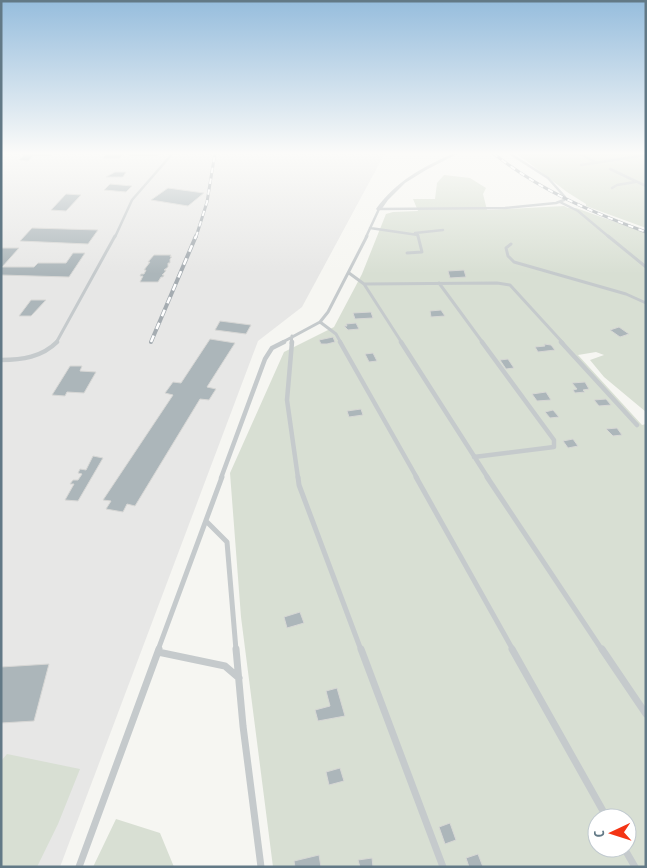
<svg xmlns="http://www.w3.org/2000/svg" width="647" height="868" font-family="'PT Sans Narrow',sans-serif">
  <style>
    .built { fill: #e7e7e6 }
    .green { fill: #d8dfd3; fill-rule: evenodd }
    .building { fill: #acb6ba; stroke: #d7d7d5 }
    .lines { fill: none; stroke-linecap: round; stroke-linejoin: round }
    .service-far4 { stroke: #c5cacc; stroke-width: 2.5 }
    .service-far3 { stroke: #c5cacc; stroke-width: 3 }
    .service-far2 { stroke: #c5cacc; stroke-width: 4.5 }
    .service-far1 { stroke: #c5cacc; stroke-width: 5 }
    .service { stroke: #c5cacc; stroke-width: 7 }
    .minor { fill: #c5cacc; fill-rule: evenodd }
    .rail-far1-casing { stroke: #a5acb1; stroke-width: 3 }
    .rail-casing { stroke: #a5acb1; stroke-width: 4 }
    .rail-far1 { stroke: #fff; stroke-width: 2; stroke-dasharray: 5.5; stroke-linecap: butt }
    .rail { stroke: #fff; stroke-width: 2.5; stroke-dasharray: 7; stroke-linecap: butt }
  </style>
  <rect width="100%" height="100%" fill="#f6f6f2"/>
  <!-- built -->
  <path class="built" d="M1,153H385L302,307L258,341L60,867H1Z"/>
  <!-- green -->
  <path class="green" d="M516,153H646V228L586,206V204L567,192Z
    M444,175L470,178L486,188L483,194L487,210L564,206L568,208H576L646,233V412L604,377L590,360L604,355L596,352L578,355L642,425L646,424V867H273L241,617L230,473L284,352L334,327L362,274L386,214L393,212L418,211L413,199H435L437,183ZM597,818H627V848H597Z
    M7,754L80,769L58,824L37,867H1V761Z
    M116,819L160,833L174,867H93Z"/>
  <!-- building -->
  <path class="building" d="M26,153H53L50,156H33L28,161L19,160Z
    M107,153H123L120,158H103Z
    M131,153H159L157,156H129Z
    M115,172H126L123,177H106Z
    M110,184L132,186L126,192L104,190Z
    M168,188L204,193L188,206L151,200Z
    M66,194L81,195L66,211L51,210Z
    M32,228L98,230L88,244L20,241Z
    M1,248H19L2,267H34L38,263H66L73,253H85L69,277L1,275Z
    M154,255H171L170,257H172L170,259V263H168V267L164,270H166L165,272L162,275H164L163,277H161L158,282H140L143,276H140L141,274H144L146,270H144L150,262H148Z
    M464,270L466,277L450,278L448,271Z
    M31,300H46L31,316H19Z
    M441,310L445,316L431,317L430,311Z
    M371,312L373,318L355,319L353,313Z
    M220,321L251,325L246,334L215,330Z
    M356,323L359,329L348,330L344,326H347L346,324Z
    M619,327L629,334L620,337L610,330Z
    M333,337L335,342L327,344H321L319,340Z
    M210,339L235,343L207,387L216,389L209,400L200,399L135,506L127,504L123,512L106,509L111,501L103,500L173,395L165,393L173,382L181,383Z
    M544,344L551,345L555,350L538,352L535,347L545,346Z
    M373,353L377,361L369,362L365,354Z
    M508,359L514,368L506,369L500,360Z
    M70,366H82L80,371L96,372L84,393L67,392L65,396L52,395Z
    M585,382L589,389L583,390L585,392L575,393L573,390L577,389L572,383Z
    M546,392L551,400L537,401L532,394Z
    M606,399L611,405L599,406L594,400Z
    M361,409L363,415L349,417L347,411Z
    M553,410L559,417L550,418L545,412Z
    M617,428L622,435L613,436L606,429Z
    M573,439L578,446L568,448L563,441Z
    M93,456L103,458L78,501L65,500L74,484H70L73,480H78L82,474L78,473L80,469L86,470Z
    M300,612L304,623L287,628L284,617Z
    M49,664L34,721L1,723V667Z
    M337,688L345,716L318,721L315,710L330,706L326,691Z
    M340,768L344,781L329,785L326,772Z
    M450,823L456,840L445,844L439,827Z
    M478,854L483,867H469L466,858Z
    M319,855L321,867H295L294,861Z
    M372,858L373,867H360L358,860Z"/>
  <g class="lines">
    <!-- service-far4 -->
    <path class="service-far4" d="M578,153L597,163
      M581,165L646,155
      M610,169L646,186
      M612,188L617,185L635,182
      M560,202L578,211L609,237
      M370,228L418,235V237
      M415,233L443,230
      M115,237L132,200L173,153
      M366,237L379,209L505,208L556,203L564,200L565,197L548,178L509,153"/>
    <!-- service-far3 -->
    <path class="service-far3" d="M608,236L646,267
      M511,244L506,248L508,256L514,262L626,294L646,303
      M407,253L422,252L418,236
      M349,273L364,284L497,283L510,285L563,343
      M439,283L483,343
      M364,284L402,343
      M320,322L336,334L341,343
      M56,343L115,236
      M281,343L320,322L328,312L367,236
      M291,343L292,336"/>
    <!-- service-far2 -->
    <path class="service-far2" d="M292,342L287,400L298,478
      M340,342L417,478
      M401,342L488,478
      M561,342L637,425
      M1,360C22,360 42,357 57,342
      M474,457L554,447V440L482,342
      M221,478L265,359L272,348L284,342"/>
    <!-- service-far1 -->
    <path class="service-far1" d="M298,477L299,485L361,650
      M416,477L513,650
      M487,477L602,650
      M206,521L227,542L236,650
      M158,650L222,477"/>
    <!-- service -->
    <path class="service" d="M236,649L243,726L261,867
      M361,649L443,867
      M512,649L607,818
      M602,649L646,714
      M158,652L225,666L239,678
      M624,848L635,867
      M79,867L159,649"/>
    <!-- minor -->
    <path class="minor" d="M454,153H459L426,170L405,183L388,200L381,210H377L376,209C396,181 423,167 454,153Z"/>
    <defs>
      <path id="rail-far1" d="M493,153C539,190 591,212 646,232
        M196,237L207,202L215,153"/>
      <path id="rail" d="M151,342L196,236"/>
    </defs>
    <!-- rail-far1 casing -->
    <use href="#rail-far1" class="rail-far1-casing"/>
    <!-- rail casing -->
    <use href="#rail" class="rail-casing"/>
    <!-- rail-far1 -->
    <use href="#rail-far1" class="rail-far1"/>
    <!-- rail -->
    <use href="#rail" class="rail"/>
  </g>
  <!-- sky -->
  <linearGradient id="sky" x2="0" y2="1"><stop stop-color="#96bddd"/><stop offset="0.56" stop-color="#fbfbf9"/><stop offset="1" stop-color="#fbfbf9" stop-opacity="0"/></linearGradient>
  <rect width="647" height="274" fill="url(#sky)"/>
  <!-- border -->
  <rect width="647" height="868" fill="none" stroke="#627986" stroke-width="5"/>
  <!-- north arrow -->
  <g transform="translate(612 833) rotate(266)"><circle r="24" fill="#ffffff" stroke="#c0c9cf"/>
  <path d="M0-4L9 19L0 12L-9 19Z" fill="#f43414"/>
  <text y="-8" font-size="14" font-weight="bold" text-anchor="middle" fill="#627986">С</text>
  </g>
</svg>
